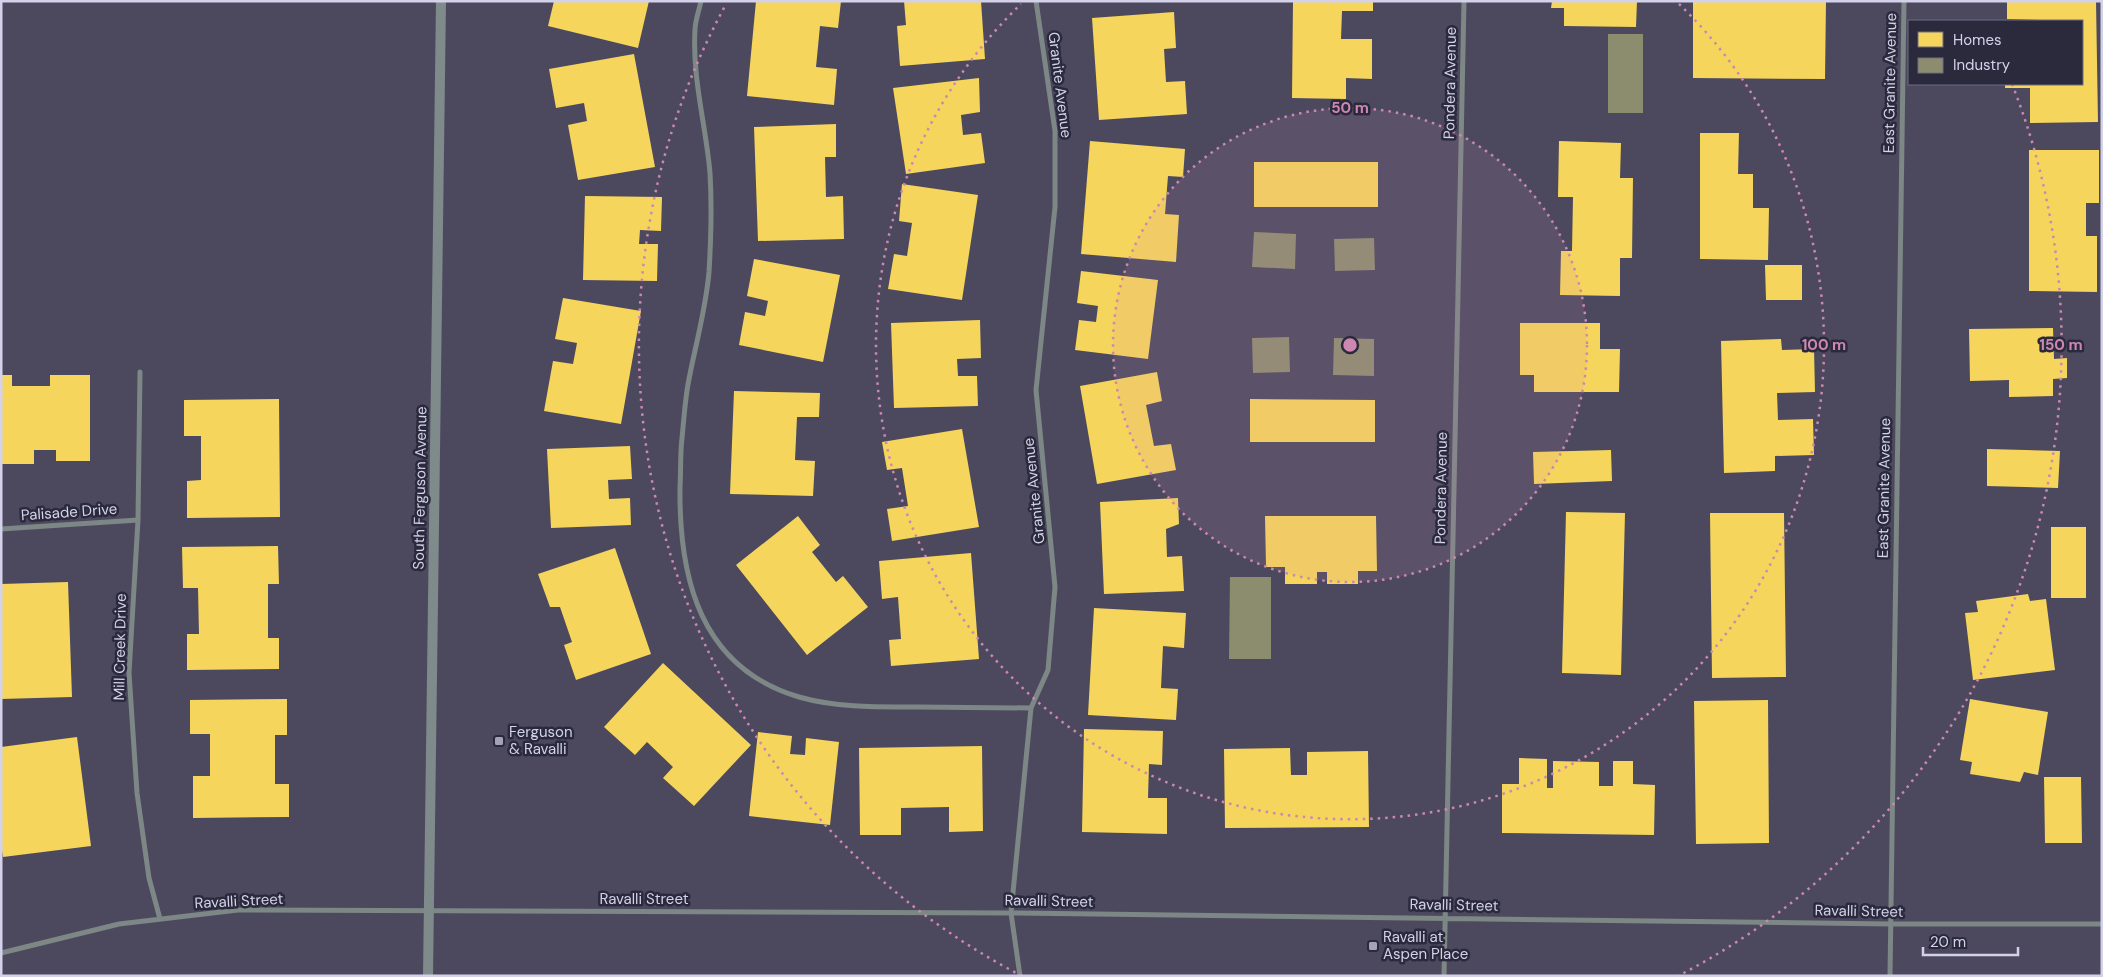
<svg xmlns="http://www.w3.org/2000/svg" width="2103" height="977" font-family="'DM Sans',sans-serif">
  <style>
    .homes { fill: #f6d55c }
    .industry { fill: #8c8c6e }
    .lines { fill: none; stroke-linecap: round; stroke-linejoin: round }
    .street { stroke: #7d8786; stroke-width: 5 }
    .secondary { stroke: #7f8a8b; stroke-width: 10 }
    .ring { fill: none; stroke: #cc88b1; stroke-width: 2.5; stroke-dasharray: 2.5 5 }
    .poi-dot { fill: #a4a2b9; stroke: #2b2a3c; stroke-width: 2 }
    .labels { text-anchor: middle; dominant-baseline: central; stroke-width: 5; stroke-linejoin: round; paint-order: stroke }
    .street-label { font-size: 15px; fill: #d3d2ea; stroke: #2b2a3c }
    .poi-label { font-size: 15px; fill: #d3d2ea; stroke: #2b2a3c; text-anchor: start }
    .centre { fill: #cc88b1; stroke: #2b2a3c; stroke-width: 2.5 }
    .ring-label { font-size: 15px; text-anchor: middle; font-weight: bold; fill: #cc88b1; stroke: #2b2a3c; stroke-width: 5; stroke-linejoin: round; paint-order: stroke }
  </style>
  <rect width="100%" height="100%" fill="#4c495f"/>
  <!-- homes -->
  <path class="homes" d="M554,1H649L638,48L548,26Z
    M756,1H841L838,28L820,26L816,67L837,69L834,105L747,96Z
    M904,1H981L985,59L900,66L897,26L906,25Z
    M1293,1H1373V11H1342L1341,39H1372V79L1346,78V99L1292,98Z
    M1552,1H1637L1636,27L1564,26V8H1551Z
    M1693,1H1826L1825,79L1693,78Z
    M2007,1H2096L2098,122L2030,123V88H2005V84H2082V21L2007,19Z
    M1174,12L1176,48L1164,49L1166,82L1185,81L1187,114L1099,120L1092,18Z
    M634,54L655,167L578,180L568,125L587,121L584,103L556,108L549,69Z
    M979,78L980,112L961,115L963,135L981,133L985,163L906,174L893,88Z
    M836,124V157H825L826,197L843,196L844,239L758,241L754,127Z
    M1700,133H1739L1738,174H1753V208H1769L1768,260L1700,259Z
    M1090,141L1185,149L1183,177L1168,176L1165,214L1179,215L1176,262L1081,254Z
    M1559,141L1621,143L1620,178H1633L1632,258H1620V296L1560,295L1561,251H1572L1573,197H1558Z
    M2029,150H2099V203H2086V236H2097V292L2029,291Z
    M1254,162H1378V207H1254Z
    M902,184L978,195L962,300L888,289L894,254L907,256L912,223L899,221Z
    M585,196L662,197L661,231L640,230L639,244H658L657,281L583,280Z
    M754,259L840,275L823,362L739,345L745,312L765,316L768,301L747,296Z
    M1765,265H1802V300H1766Z
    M1081,271L1158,280L1148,359L1075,350L1079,320L1096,322L1098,306L1077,303Z
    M563,298L641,311L621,424L544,411L553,361L573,364L577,343L555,339Z
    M980,320L981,358L957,359L958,376H977L978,406L894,408L891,323Z
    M1520,323H1600V349H1620L1619,392H1534V375H1520Z
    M2053,328L2054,359L2067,358V378L2053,379V396L2009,397V380L1970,381L1969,329Z
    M1781,339L1782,350L1814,349L1815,392L1777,393L1778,420L1813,419L1814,455L1775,456V471L1724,473L1721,341Z
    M1157,372L1162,401L1146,405L1154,446L1171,444L1176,470L1097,484L1080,386Z
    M1,375H12V386H50V375H90V461H56V450H34V464H1Z
    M734,391L820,393L819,417H797L795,460L815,461L813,496L730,494Z
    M279,399L280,517L187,518V481L201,480V436H184V400Z
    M1250,399L1375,400V442H1250Z
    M962,429L979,527L892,541L887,509L908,506L902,468L887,470L882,442Z
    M630,446L632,479L608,480L609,499L630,498L631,525L551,528L547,449Z
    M1987,449L2060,451L2058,488L1987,486Z
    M1611,450L1612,481L1534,484L1533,452Z
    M1178,498L1179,524L1166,529L1167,557L1182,556L1184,591L1104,594L1100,502Z
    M1566,512L1625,513L1621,675L1562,673Z
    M1710,513H1784L1786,677L1712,678Z
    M798,516L820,545L812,552L836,582L843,576L868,607L807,655L736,565Z
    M1265,516H1376L1377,571H1358V584H1327V572H1317V584H1285V567H1266Z
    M2051,527H2086V598H2051Z
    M278,546L279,584H268V638H279V669L187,670V634H199L198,588H183L182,547Z
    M615,548L651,654L576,680L564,645L572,642L560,607H550L538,574Z
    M971,553L979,659L891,666L889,640L901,639L898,597L882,599L879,561Z
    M68,582L72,697L1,699V584Z
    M2028,594L2030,601L2046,599L2055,670L1973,680L1965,613L1978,612L1976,601Z
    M1094,608L1186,613L1184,648L1163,646L1161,688L1178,689L1176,720L1088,715Z
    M663,663L751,745L694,806L663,778L673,767L647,742L635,755L604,727Z
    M287,699V735H275V784H289V817L193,818V776H210V734H190V700Z
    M1970,699L2048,712L2038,775L2024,772L2020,782L1970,774L1972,762L1960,760Z
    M1768,700L1769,843L1696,844L1694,701Z
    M1084,729L1163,731L1162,765L1149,764L1148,798H1167V834L1082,832Z
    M758,732L792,736L790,754L805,755L806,738L839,742L830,825L749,816Z
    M77,737L91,846L3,857L1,844V747Z
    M982,746L983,831L949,832V807L901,808V835H860L859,748Z
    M1290,748L1291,775H1307V752L1368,751L1369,827L1225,828L1224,749Z
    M1519,758L1547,759V788H1553V761L1599,762V786H1613V761H1633V784L1655,785L1654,835L1502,833V784H1519Z
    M2044,777H2081L2082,843H2045Z"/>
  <!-- industry -->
  <path class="industry" d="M1608,34H1643V113H1608Z
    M1254,232L1296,234L1295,269L1252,267Z
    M1374,238L1375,270L1335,271L1334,239Z
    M1289,337L1290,372L1253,373L1252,338Z
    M1334,338L1374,339V376L1333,375Z
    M1230,577H1271V659H1229Z"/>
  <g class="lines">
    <!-- street -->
    <path class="street" d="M701,1C699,11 695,21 695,30C692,78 706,126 710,173C712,206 711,239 709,272C706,308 696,343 689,379C685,398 684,419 682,438C680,454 681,471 680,488C679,580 701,668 799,697C838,708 878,707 918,707C955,707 993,708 1031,708
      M140,372L138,520L129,673L137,793L149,878L160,919
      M1,529L138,520
      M1,953L119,924L238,910L1011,913L1891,924H2102
      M1020,976L1011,913L1031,708L1048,670L1055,587L1036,390L1055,207V131L1036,1
      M1444,976L1464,1
      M1890,976L1904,1"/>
    <!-- secondary -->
    <path class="secondary" d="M428,976L441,1"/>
  </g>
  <!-- distance rings -->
  <circle cx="1350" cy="345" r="237" fill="#cc88b1" fill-opacity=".12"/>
  <g class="ring">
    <circle cx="1350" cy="345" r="237"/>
    <path d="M1679 4A474 474 0 1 1 1021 4"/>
    <path d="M1022 976A711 711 0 0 1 725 6M2012 84A711 711 0 0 1 1678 976"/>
  </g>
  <!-- markers -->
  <g class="poi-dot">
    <rect x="494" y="736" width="10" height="10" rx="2.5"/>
    <rect x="1368" y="941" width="10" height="10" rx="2.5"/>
  </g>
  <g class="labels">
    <!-- street labels -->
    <g class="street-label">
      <text transform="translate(1450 83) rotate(-89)">Pondera Avenue</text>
      <text transform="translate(1890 83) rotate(-89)">East Granite Avenue</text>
      <text transform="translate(1060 85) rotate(83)">Granite Avenue</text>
      <text transform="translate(420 488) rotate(-89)">South Ferguson Avenue</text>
      <text transform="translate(1441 488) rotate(-89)">Pondera Avenue</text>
      <text transform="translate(1884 488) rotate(-89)">East Granite Avenue</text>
      <text transform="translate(1034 491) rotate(-96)">Granite Avenue</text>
      <text transform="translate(69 512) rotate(-4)">Palisade Drive</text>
      <text transform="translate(120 647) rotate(-89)">Mill Creek Drive</text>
      <text x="644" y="899">Ravalli Street</text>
      <text transform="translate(239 901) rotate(-3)">Ravalli Street</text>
      <text transform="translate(1049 901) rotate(1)">Ravalli Street</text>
      <text transform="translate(1454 905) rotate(1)">Ravalli Street</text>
      <text transform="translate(1859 911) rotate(1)">Ravalli Street</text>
    </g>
    <!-- poi labels -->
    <g class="poi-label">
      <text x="509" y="732">Ferguson<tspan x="509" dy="17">&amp; Ravalli</tspan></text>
      <text x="1383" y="937">Ravalli at<tspan x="1383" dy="17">Aspen Place</tspan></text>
    </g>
  </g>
  <circle cx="1350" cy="345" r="8" class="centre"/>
  <g class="ring-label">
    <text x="1350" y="113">50 m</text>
    <text x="1824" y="350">100 m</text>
    <text x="2061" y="350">150 m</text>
  </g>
  <!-- border -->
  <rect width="2103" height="977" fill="none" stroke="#d3d2ea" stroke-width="5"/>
  <!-- legend -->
  <rect x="1908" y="20" width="175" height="65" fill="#2b2a3c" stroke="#6e6d82"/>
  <rect x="1918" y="32" width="25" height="15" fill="#f6d55c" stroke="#6e6d82"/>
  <text x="1953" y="45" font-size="15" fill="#d3d2ea">Homes</text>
  <rect x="1918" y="58" width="25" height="15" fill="#8c8c6e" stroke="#6e6d82"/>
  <text x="1953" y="70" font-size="15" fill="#d3d2ea">Industry</text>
  <!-- scale -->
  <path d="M1923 947v8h95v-8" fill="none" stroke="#d3d2ea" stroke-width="2.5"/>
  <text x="1930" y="947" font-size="15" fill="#d3d2ea" stroke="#2b2a3c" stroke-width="4" paint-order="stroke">20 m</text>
</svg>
